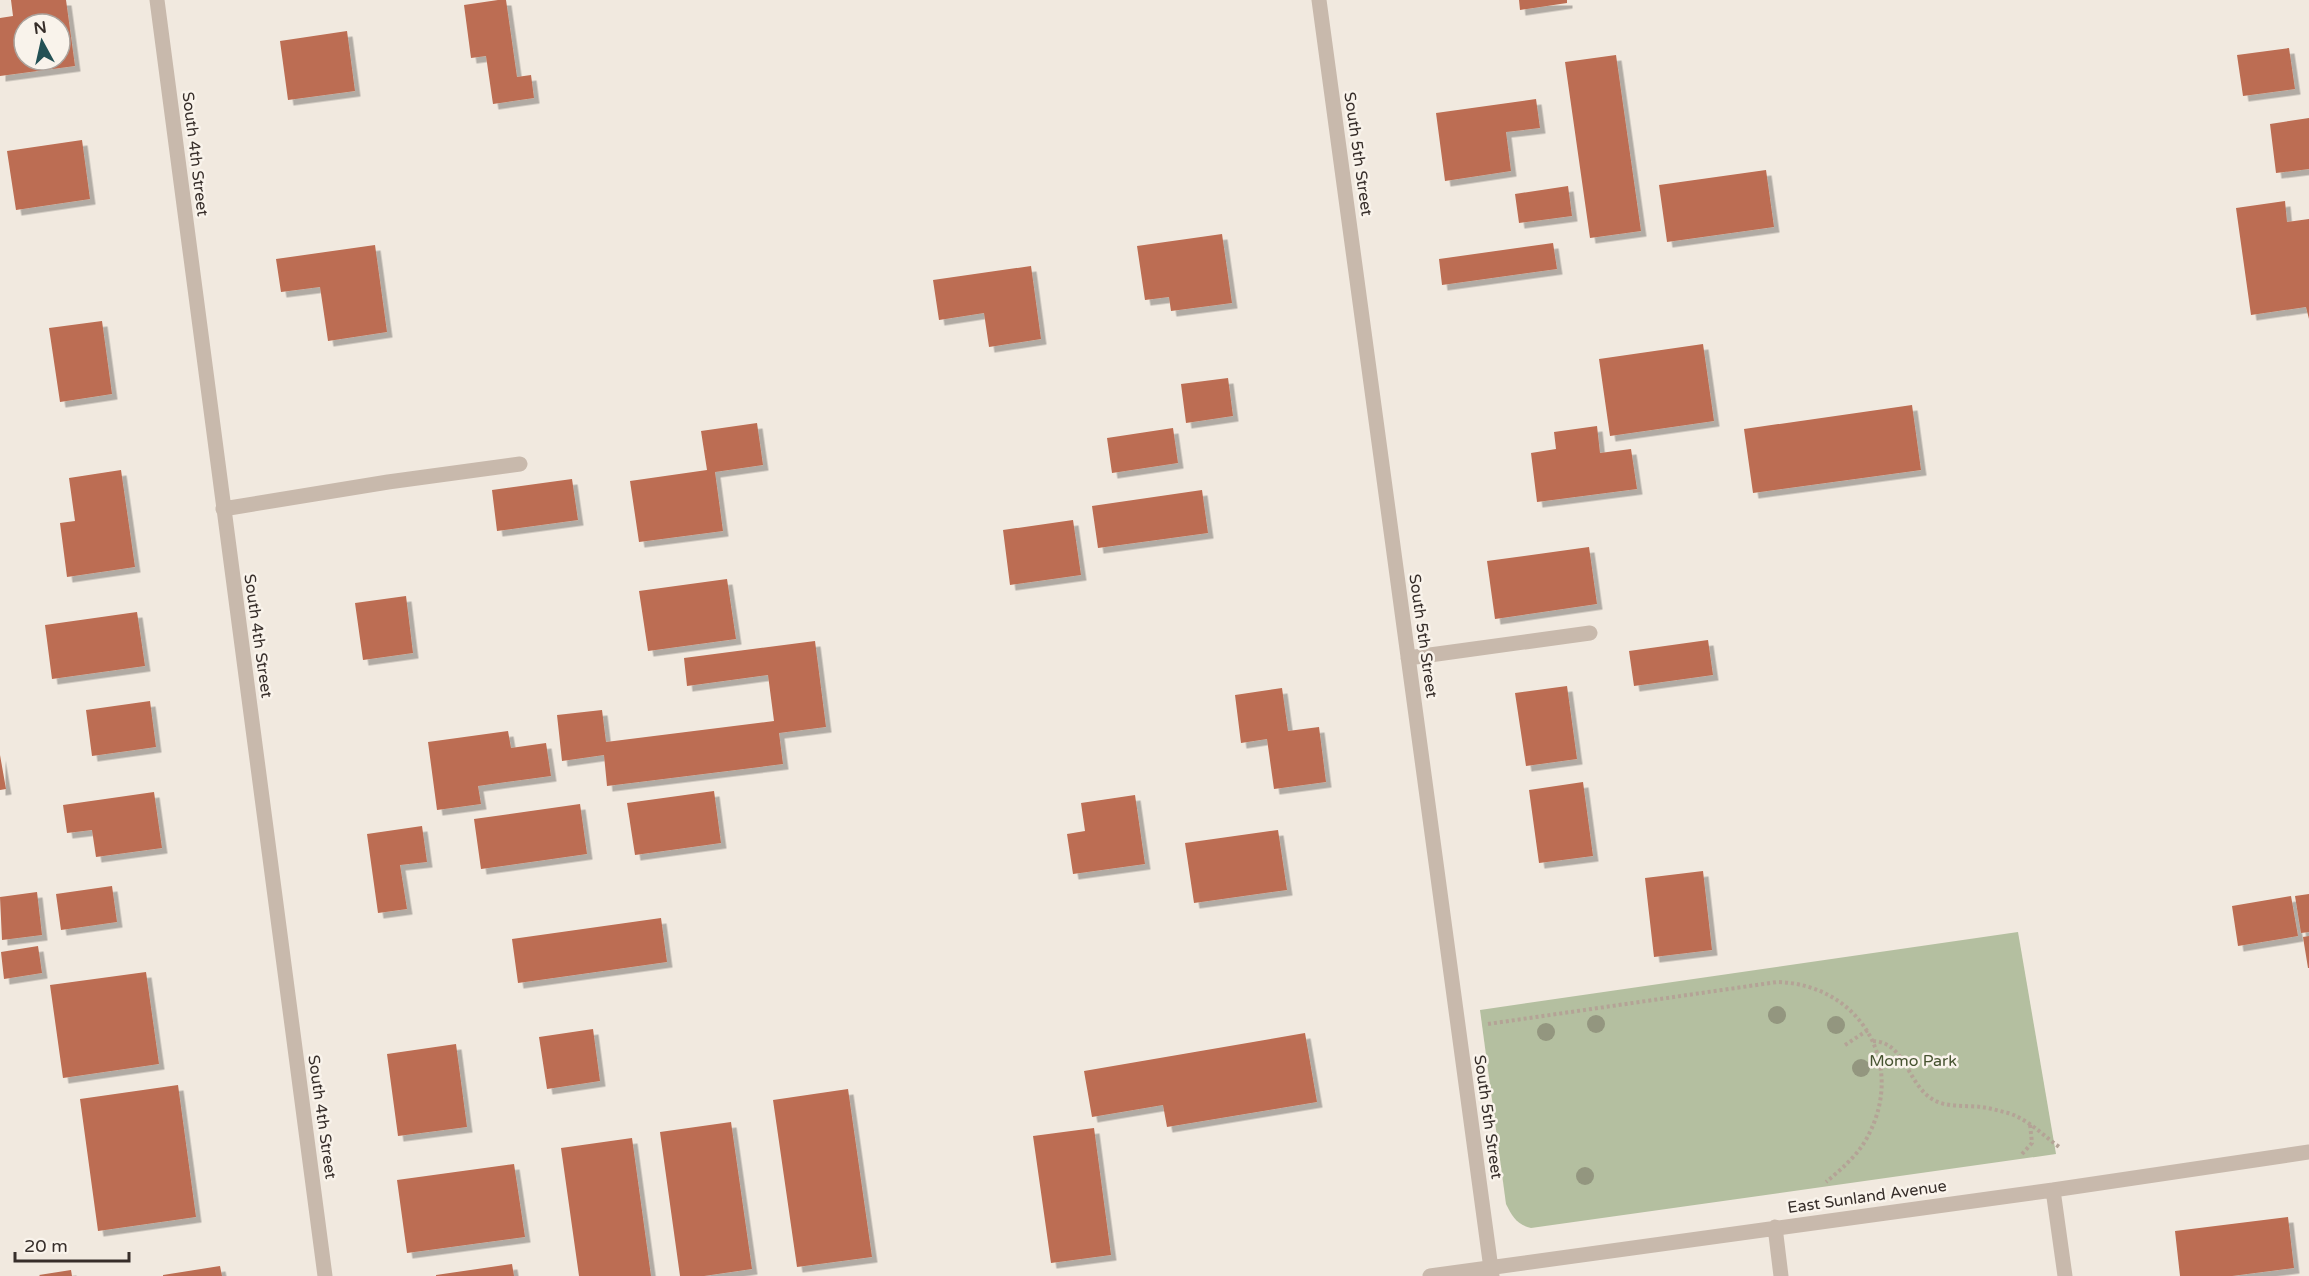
<svg xmlns="http://www.w3.org/2000/svg" width="2309" height="1276" font-family="'Varela Round',sans-serif">
  <style>
    .green { fill: #b4bfa0 }
    .building { fill: #bc6d52; fill-rule: evenodd; filter: url(#shadow) }
    .lines { fill: none; stroke-linecap: round; stroke-linejoin: round }
    .path { stroke: #b4a396; stroke-width: 4; stroke-dasharray: 3 3; stroke-linecap: butt }
    .minor { stroke: #c8b9ac; stroke-width: 15 }
    .tree { fill: #93967f }
    .labels { text-anchor: middle; dominant-baseline: central; stroke-width: 5; stroke-linejoin: round; paint-order: stroke }
    .street-label { font-size: 16px; fill: #372e2a; stroke: #f9f3eb }
    .park-label { font-size: 16px; fill: #465330; stroke: #f9f3eb }
  </style>
  <defs>
    <filter id="shadow"><feDropShadow dx="5.5" dy="5.5" stdDeviation="0" flood-color="#0004"/></filter>
  </defs>
  <rect width="100%" height="100%" fill="#f1e9df"/>
  <!-- green -->
  <path class="green" d="M2018,932L2056,1154L1531,1228C1517,1225 1512,1216 1506,1204L1480,1010Z"/>
  <!-- building -->
  <path class="building" d="M11,0H66L75,66L0,76V18L13,16ZM24,24H60V60H24Z
    M498,0H506L517,77L531,75L534,98L493,104L486,56L471,58L464,5Z
    M1519,0H1567V3L1520,10Z
    M347,31L355,91L288,100L280,41Z
    M2289,48L2295,89L2243,96L2237,55Z
    M1616,55L1641,231L1590,238L1565,62Z
    M1536,99L1540,128L1506,132L1511,171L1445,181L1436,113Z
    M2309,118V169L2276,173L2270,124Z
    M82,140L90,199L16,210L7,151Z
    M1766,170L1774,227L1667,242L1659,185Z
    M1568,186L1572,216L1519,223L1515,194Z
    M2285,201L2287,222L2309,219V319L2306,307L2251,315L2236,208Z
    M1222,234L1232,303L1171,311L1169,297L1145,300L1137,246Z
    M1553,243L1557,269L1442,285L1439,259Z
    M375,245L387,332L328,341L320,287L281,292L276,259Z
    M1031,266L1041,339L989,347L984,313L939,320L933,280Z
    M102,321L112,394L60,402L49,328Z
    M1703,344L1714,421L1610,436L1599,359Z
    M1228,378L1233,416L1186,423L1181,384Z
    M1912,405L1921,470L1753,493L1744,429Z
    M757,423L763,465L715,472L723,531L639,542L630,481L707,470L701,431Z
    M1597,426L1600,453L1631,449L1637,489L1537,502L1531,453L1556,449L1554,432Z
    M1173,428L1178,463L1112,473L1107,438Z
    M121,470L135,567L67,577L60,523L75,521L69,478Z
    M572,479L578,520L497,531L492,490Z
    M1202,490L1208,533L1098,548L1092,506Z
    M1073,520L1081,575L1010,585L1003,530Z
    M1589,547L1597,604L1495,619L1487,561Z
    M727,579L736,639L648,651L639,591Z
    M406,596L413,653L363,660L355,603Z
    M137,612L145,666L52,679L45,625Z
    M1708,640L1713,675L1634,686L1629,651Z
    M815,641L826,727L779,733L783,764L607,786L604,755L562,761L557,715L602,710L606,742L774,721L768,675L687,686L684,658Z
    M1567,686L1577,759L1526,766L1515,693Z
    M1282,688L1288,731L1319,727L1326,782L1274,789L1267,739L1241,743L1235,695Z
    M150,701L156,747L92,756L86,710Z
    M508,731L511,748L546,743L551,776L478,786L481,804L437,810L428,742Z
    M0,755L6,789L0,790Z
    M1583,782L1593,856L1539,863L1529,790Z
    M714,791L721,843L635,855L627,803Z
    M154,792L162,848L96,857L92,830L67,833L63,805Z
    M1135,795L1145,864L1073,874L1067,834L1085,831L1081,803Z
    M580,804L587,854L481,869L474,819Z
    M422,826L427,862L400,865L407,909L378,913L367,834Z
    M1278,830L1287,890L1194,903L1185,843Z
    M1703,871L1712,950L1654,957L1645,878Z
    M112,886L117,922L61,930L56,894Z
    M37,892L42,935L2,940L0,897Z
    M2309,894V932L2301,933L2295,896Z
    M2291,896L2298,936L2238,946L2232,906Z
    M661,918L667,962L518,983L512,939Z
    M2309,936V968H2308L2303,937Z
    M38,946L42,973L4,979L1,952Z
    M146,972L159,1064L63,1078L50,985Z
    M593,1029L600,1081L547,1089L539,1037Z
    M1305,1033L1317,1102L1167,1127L1163,1105L1092,1117L1084,1071Z
    M456,1044L467,1127L398,1136L387,1054Z
    M178,1085L196,1217L98,1231L80,1099Z
    M848,1089L872,1257L797,1267L773,1100Z
    M731,1122L752,1269L704,1276H680L660,1132Z
    M1094,1128L1111,1255L1051,1263L1033,1136Z
    M632,1138L651,1276H579L561,1148Z
    M514,1164L525,1237L407,1253L397,1180Z
    M2288,1217L2294,1268L2232,1276H2180L2175,1231Z
    M512,1264L514,1276H436V1275Z
    M220,1266L222,1276H163V1275Z
    M71,1270L72,1276H40L39,1275Z"/>
  <g class="lines">
    <!-- path -->
    <path class="path" d="M1488,1024L1777,982C1858,984 1906,1061 1869,1134C1860,1153 1842,1169 1826,1182
      M1873,1041C1905,1042 1907,1083 1932,1099C1946,1108 1966,1105 1981,1107C1990,1108 1999,1111 2008,1113C2030,1120 2043,1136 2061,1148
      M1845,1045L1868,1030
      M2022,1154L2032,1143L2030,1124"/>
    <!-- minor -->
    <path class="minor" d="M157,0L325,1276
      M1319,0L1492,1276
      M223,509L388,482L520,464
      M1408,658L1590,633
      M2053,1190L2065,1276
      M1775,1227L1781,1276
      M1430,1276L2053,1190L2309,1152"/>
  </g>
  <!-- trees -->
  <g class="tree">
    <circle cx="1777" cy="1015" r="9"/>
    <circle cx="1596" cy="1024" r="9"/>
    <circle cx="1836" cy="1025" r="9"/>
    <circle cx="1546" cy="1032" r="9"/>
    <circle cx="1861" cy="1068" r="9"/>
    <circle cx="1585" cy="1176" r="9"/>
  </g>
  <g class="labels">
    <!-- street labels -->
    <g class="street-label">
      <text transform="translate(195 154) rotate(83)">South 4th Street</text>
      <text transform="translate(1358 154) rotate(82)">South 5th Street</text>
      <text transform="translate(258 636) rotate(82)">South 4th Street</text>
      <text transform="translate(1423 636) rotate(82)">South 5th Street</text>
      <text transform="translate(322 1117) rotate(82)">South 4th Street</text>
      <text transform="translate(1488 1117) rotate(82)">South 5th Street</text>
      <text transform="translate(1867 1197) rotate(-8)">East Sunland Avenue</text>
    </g>
    <!-- park labels -->
    <g class="park-label">
      <text x="1913" y="1061">Momo Park</text>
    </g>
  </g>
  <!-- north arrow -->
  <g transform="translate(42 42) rotate(352)"><circle r="28" fill="#f9f3eb" stroke="#aba49e" stroke-width="1.5"/>
  <path d="M0-4.5L10 22L0 15L-10 22Z" fill="#235155"/>
  <text y="-9" font-size="16" font-weight="bold" text-anchor="middle" fill="#372e2a">N</text>
  </g>
  <!-- scale -->
  <path d="M15 1252v9h114v-9" fill="none" stroke="#372e2a" stroke-width="3"/>
  <text x="24" y="1252" font-size="18" fill="#372e2a" stroke="#f9f3eb" stroke-width="4.5" paint-order="stroke">20 m</text>
</svg>
